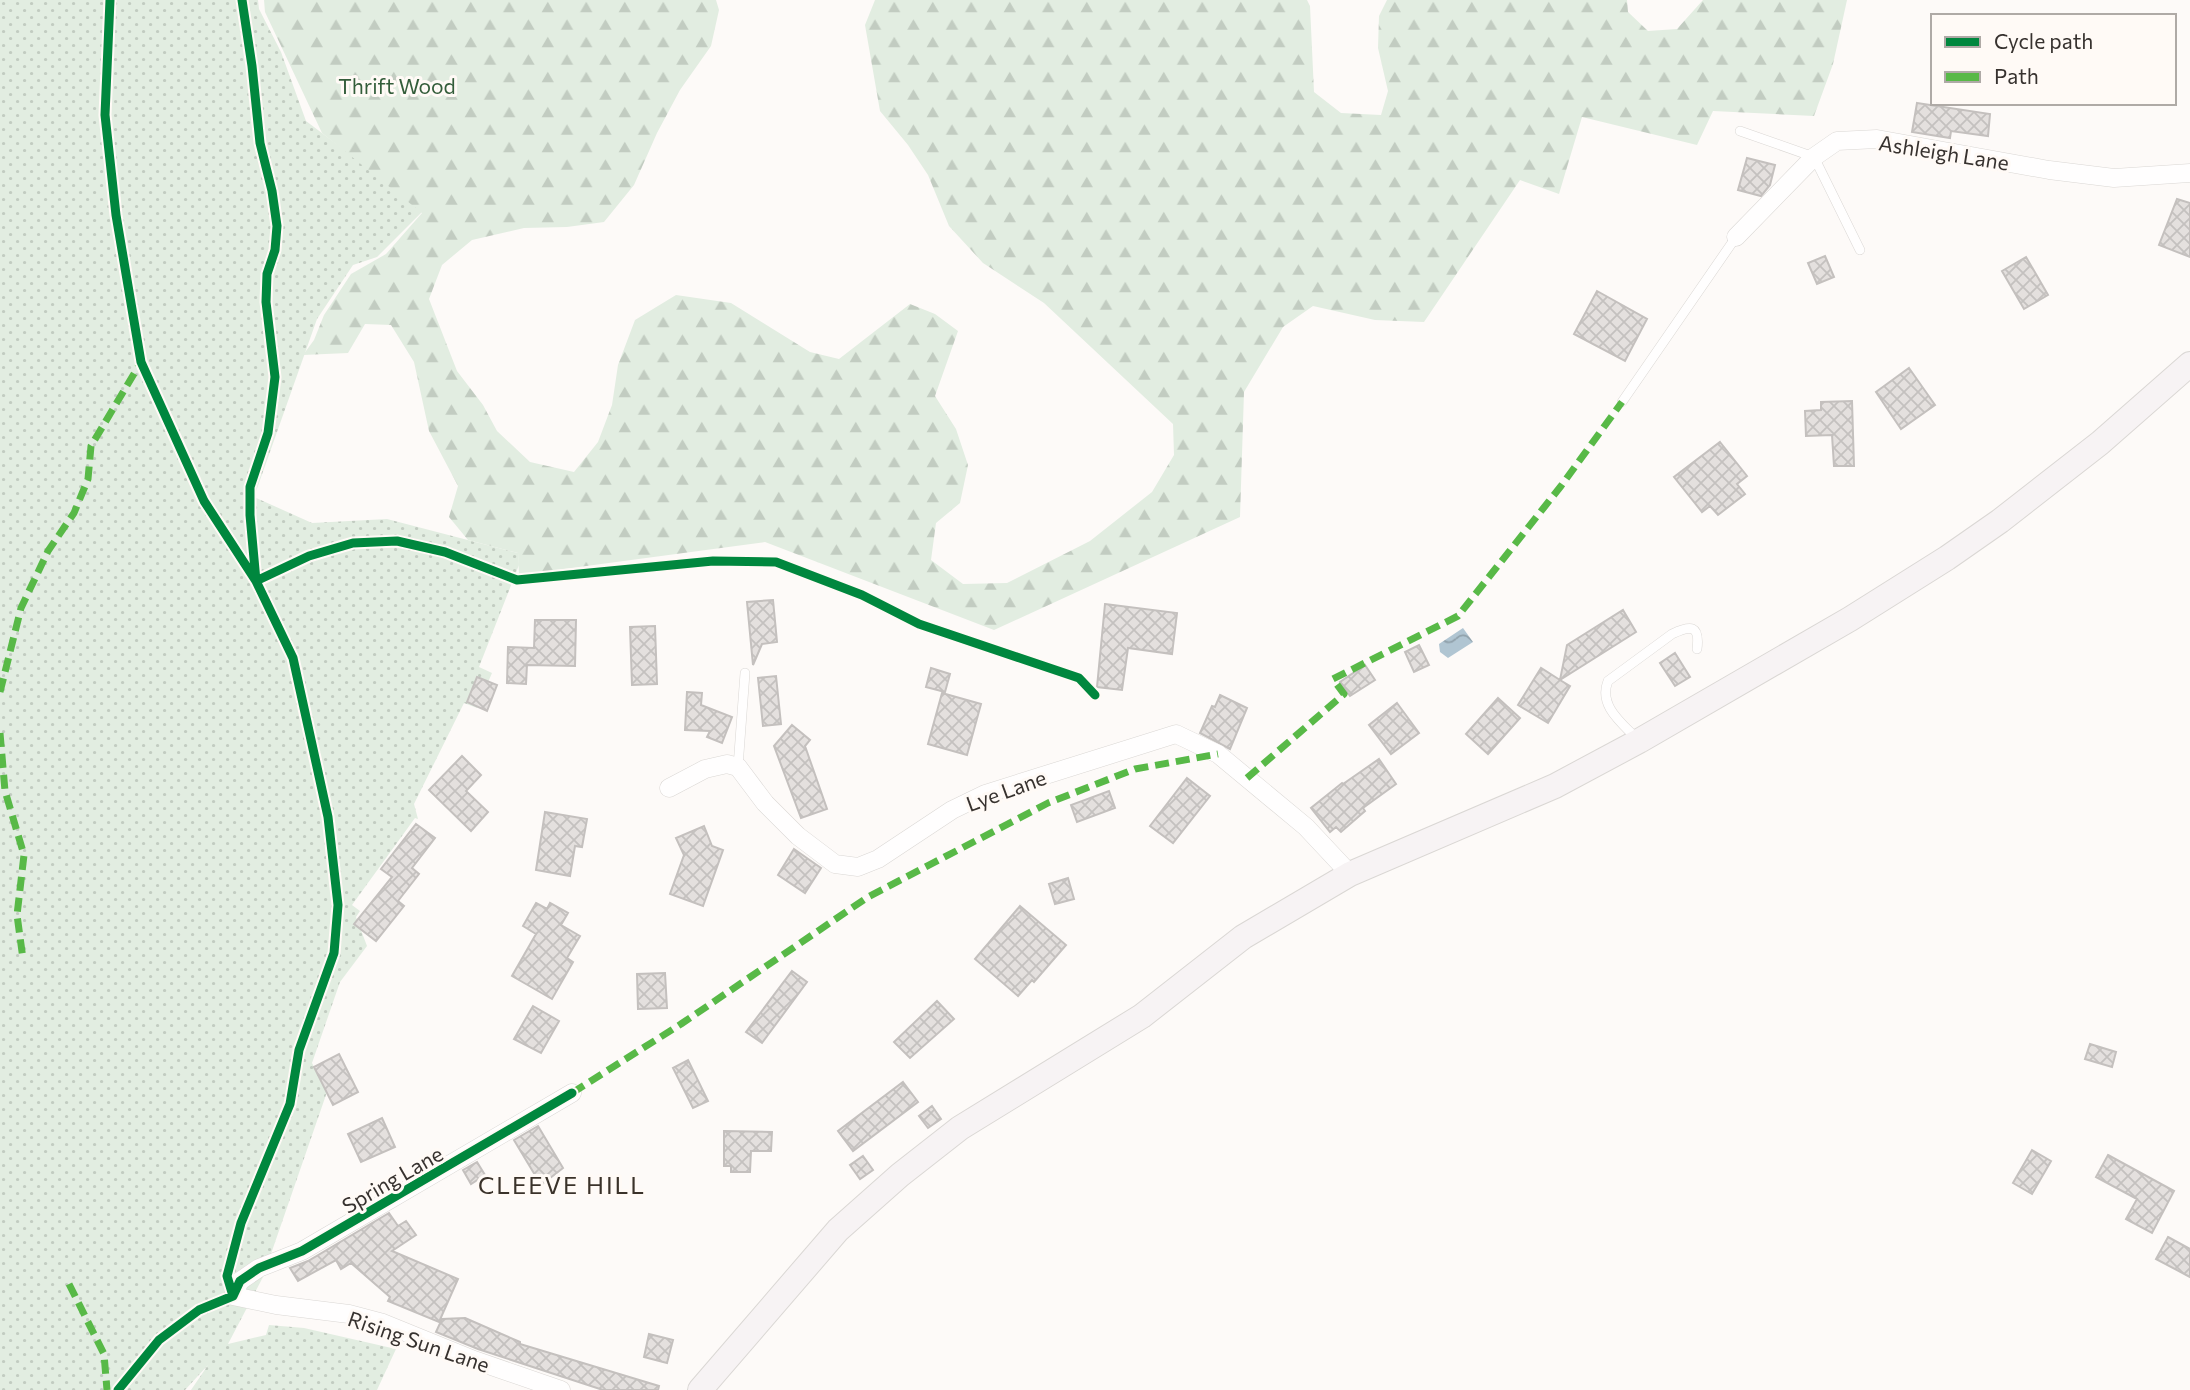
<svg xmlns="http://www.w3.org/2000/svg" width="2190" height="1390" font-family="Commissioner,sans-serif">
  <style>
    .grass { fill: url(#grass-dots) }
    .forest { fill: url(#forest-firs) }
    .water { fill: url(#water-waves) }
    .building { fill: url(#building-cross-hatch); stroke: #c4c0be; stroke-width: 2 }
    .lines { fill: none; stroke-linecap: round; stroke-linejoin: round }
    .lane-casing { stroke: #dad7d4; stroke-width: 10 }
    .street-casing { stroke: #dad7d4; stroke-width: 19 }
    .secondary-casing { stroke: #dad7d4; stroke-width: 26 }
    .lane { stroke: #fffefe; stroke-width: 9 }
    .street { stroke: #fffefe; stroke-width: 18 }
    .secondary { stroke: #f7f3f4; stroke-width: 24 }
    .quiet { stroke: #58b947; stroke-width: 7; stroke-dasharray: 14 7; stroke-linecap: butt }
    .cycleway-casing { stroke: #fffaf6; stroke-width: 13 }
    .cycleway { stroke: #00873e; stroke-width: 9 }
    .labels { text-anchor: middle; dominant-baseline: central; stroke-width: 6; stroke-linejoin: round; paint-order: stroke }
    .park-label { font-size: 21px; fill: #335d3a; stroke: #fffaf6 }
    .street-label { font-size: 21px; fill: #37322f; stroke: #fffaf6 }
    .quarter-label { font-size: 24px; letter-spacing: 2px; fill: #3a322a; stroke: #fffaf6 }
  </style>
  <defs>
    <pattern id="grass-dots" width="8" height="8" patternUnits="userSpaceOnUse" patternTransform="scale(1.75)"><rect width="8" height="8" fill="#e2ede1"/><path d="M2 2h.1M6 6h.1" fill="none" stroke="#c2ccc1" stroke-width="1.8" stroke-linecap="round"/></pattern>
    <pattern id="forest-firs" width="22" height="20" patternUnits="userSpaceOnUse" patternTransform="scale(1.75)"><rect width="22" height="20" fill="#e2ede1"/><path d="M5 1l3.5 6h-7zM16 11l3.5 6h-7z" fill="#c2ccc1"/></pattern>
    <pattern id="water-waves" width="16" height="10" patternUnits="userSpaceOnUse" patternTransform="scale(1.75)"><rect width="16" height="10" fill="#b0c5d2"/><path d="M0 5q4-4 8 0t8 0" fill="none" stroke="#90a1ab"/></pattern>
    <pattern id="building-cross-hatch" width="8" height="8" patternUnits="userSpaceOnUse" patternTransform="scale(1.75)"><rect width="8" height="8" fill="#e4e0de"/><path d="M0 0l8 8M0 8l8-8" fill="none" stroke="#c4c1bf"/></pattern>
  </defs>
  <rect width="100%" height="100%" fill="#fdfaf8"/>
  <!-- grass -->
  <path class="grass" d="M0,0H258L259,9L281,52L306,121L424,210L377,257L353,265L317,319L254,497L312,523L387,519L518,553L519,565L479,667L492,673L477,708L464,703L414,804L418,819L415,818L352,905L360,911L356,917L367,946L340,982L312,1063L327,1092L263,1277L228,1344L266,1335L269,1325L304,1328L396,1349L377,1390H191L208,1365L185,1390H0Z"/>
  <!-- forest -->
  <path class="forest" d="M264,0H716L719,10L711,46L680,90L657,133L634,185L604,222L567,227L524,228L472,240L442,265L429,299L457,371L483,405L497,431L530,462L574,472L598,442L612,405L618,365L635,320L676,295L731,303L810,352L839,359L910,304L935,314L958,331L935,396L956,429L968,465L960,503L936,523L931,560L963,584L1007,583L1090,541L1152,492L1174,455L1173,424L1044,303L983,263L949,226L928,175L908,145L880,111L865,25L875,0H1307L1310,6L1314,92L1341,113L1381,115L1388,91L1378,48L1379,16L1387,0H1627L1628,12L1648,31L1677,29L1703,0H1847L1833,64L1814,116L1713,111L1697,145L1582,117L1559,194L1520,180L1424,322L1375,320L1313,306L1283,327L1244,392L1240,517L994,630L765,542L519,575L518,553L468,540L449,517L458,486L429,431L414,362L391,325L365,324L348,353L303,355L314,340L324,315L351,274L386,254L422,213L322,133L265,12Z"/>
  <!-- water -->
  <path class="water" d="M1463,628L1473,642L1448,658L1440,652L1439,644Z"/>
  <!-- building -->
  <path class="building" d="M1917,103L1990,114L1988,136L1951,131L1950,138L1912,132Z
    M1747,158L1775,165L1770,185L1761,196L1738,190Z
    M2177,199L2190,203V257L2159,245Z
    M1825,256L1834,277L1817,284L1808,263Z
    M2026,257L2048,295L2024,309L2002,271Z
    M1597,291L1647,319L1625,361L1574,334Z
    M1909,368L1935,405L1901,429L1876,392Z
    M1852,401L1854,466H1834L1832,435L1806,436L1805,411L1821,410V402Z
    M1720,442L1747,476L1737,484L1745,494L1718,515L1710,506L1702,512L1674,477Z
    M773,600L777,642L762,644L753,665L747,602Z
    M1105,604L1177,613L1172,654L1128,648L1122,690L1097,687Z
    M1623,610L1636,632L1560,680L1570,686L1548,723L1518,705L1541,668L1560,680L1567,645Z
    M535,620H576L575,666L527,665L526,684L507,683L508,647L534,648Z
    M655,626L657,684L632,685L630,627Z
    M1419,645L1429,665L1414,672L1405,652Z
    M1675,653L1690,677L1675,686L1660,663Z
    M1365,665L1375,680L1350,696L1340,682Z
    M931,668L950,674L945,692L926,687Z
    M776,676L781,724L763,726L758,678Z
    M477,677L497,685L487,711L467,702Z
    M687,692L702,693L701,705L732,717L722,743L707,737L710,731L685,730Z
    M942,693L981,704L967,755L928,744Z
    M1220,695L1247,708L1230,749L1200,733L1212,706L1215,707Z
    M1498,698L1520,718L1488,754L1466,734Z
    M1397,703L1419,733L1391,754L1369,725Z
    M792,725L810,740L805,746L827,809L801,818L774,746Z
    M462,756L481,775L466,791L488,812L471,831L429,790Z
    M1379,759L1396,784L1363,808L1365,811L1341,832L1336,827L1330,832L1311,808L1342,783L1343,784Z
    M1187,778L1210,796L1173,843L1150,826Z
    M1109,791L1115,808L1077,822L1071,805Z
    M545,812L587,819L582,847L575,846L570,876L536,870Z
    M416,824L435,838L412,868L419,874L398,901L404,906L376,941L354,924L392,877L381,869Z
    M704,826L712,846L723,850L703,906L670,894L684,855L676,838Z
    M794,849L821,868L805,893L778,875Z
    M1068,878L1074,899L1055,904L1049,884Z
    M536,903L547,909L550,903L568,913L561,925L580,936L567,958L573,962L552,999L512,976L536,934L523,926Z
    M1020,906L1066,945L1034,982L1032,980L1018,996L975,959Z
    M792,971L807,982L762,1043L746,1032Z
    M665,973L667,1008L638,1009L637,974Z
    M937,1001L954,1019L910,1058L894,1042Z
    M533,1006L559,1021L541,1053L514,1039Z
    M2090,1044L2116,1052L2112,1067L2085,1059Z
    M339,1054L358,1092L333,1105L314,1067Z
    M688,1060L708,1101L693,1108L673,1068Z
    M903,1082L918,1102L853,1151L838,1131Z
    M932,1106L941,1119L928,1128L919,1116Z
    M382,1118L395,1147L361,1162L348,1134Z
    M538,1126L563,1168L541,1185L514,1140Z
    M724,1131L772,1132L771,1151H751L750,1172H731V1166H724Z
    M2032,1150L2051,1161L2032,1194L2013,1183Z
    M2108,1155L2174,1191L2152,1233L2126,1219L2137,1199L2096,1177Z
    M863,1156L873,1170L860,1179L850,1165Z
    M477,1162L485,1175L471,1184L463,1170Z
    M389,1213L398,1226L406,1221L416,1235L392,1251L458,1279L439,1322L388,1301L390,1297L351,1263L341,1269L336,1260L298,1281L290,1268L308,1261Z
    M2168,1237L2190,1249V1277L2156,1259Z
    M465,1318L520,1342V1344L659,1386L658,1390H603L478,1349L436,1332L442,1319Z
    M649,1334L673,1340L667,1363L644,1357Z"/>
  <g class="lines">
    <defs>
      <path id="lane" d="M110,0L105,115L116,215L141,362L204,501L256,581L293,658L328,817L338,905L334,953L299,1050L290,1104L241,1223L227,1276L232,1292
        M1740,131L1814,157L1860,250
        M1622,402L1736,237
        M1638,740C1622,723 1598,706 1608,681L1672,634C1691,625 1700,625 1697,649
        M738,767L745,673"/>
      <path id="street" d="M1736,237L1814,157L1837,141L1877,139L2049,170L2114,178L2190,173
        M669,788L705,769L727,764L738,767L765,803L798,836L835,864L858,867L878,859L952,810L985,794L1176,734L1218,754L1306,827L1350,874
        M561,1390L474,1360L383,1323L349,1314L276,1305L233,1296L240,1281L259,1268L302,1251L572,1093"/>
      <path id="secondary" d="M700,1390L838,1230L900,1175L960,1128L1142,1016L1243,937L1350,874L1555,786L1639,741L1850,619L1947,558L2000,521L2100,443L2190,364"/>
    </defs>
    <!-- lane casing -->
    <use href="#lane" class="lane-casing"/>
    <!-- street casing -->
    <use href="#street" class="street-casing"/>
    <!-- secondary casing -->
    <use href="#secondary" class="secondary-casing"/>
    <!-- lane -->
    <use href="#lane" class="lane"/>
    <!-- street -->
    <use href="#street" class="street"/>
    <!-- secondary -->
    <use href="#secondary" class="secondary"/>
    <!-- quiet -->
    <path class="quiet" d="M0,692L21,608L48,551L74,513L88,479L91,446L141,362
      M0,733L5,791L24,855L17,915L23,959
      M1247,778L1344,694L1333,679L1458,616L1561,486L1622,402
      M572,1093L681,1024L868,897L1048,803L1135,769L1218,754
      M69,1284L104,1354L107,1390"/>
    <defs>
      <path id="cycleway" d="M110,0L105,115L116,215L141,362L204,501L256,581L293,658L328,817L338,905L334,953L299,1050L290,1104L241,1223L227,1276L233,1296
        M242,0L252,66L260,143L272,191L277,226L275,250L267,274L266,302L275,377L268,433L250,487V515L256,581L309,556L353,543L397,541L445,552L517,580L713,561L776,562L862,595L919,624L1079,678L1095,695
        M233,1296L240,1281L259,1268L302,1251L572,1093
        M118,1390L159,1340L199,1310L233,1296"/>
    </defs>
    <!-- cycleway casing -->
    <use href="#cycleway" class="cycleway-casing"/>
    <!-- cycleway -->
    <use href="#cycleway" class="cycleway"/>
  </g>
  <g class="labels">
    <!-- park labels -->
    <g class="park-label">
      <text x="397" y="85">Thrift Wood</text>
    </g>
    <!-- street labels -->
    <g class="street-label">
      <text transform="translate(1944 152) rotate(9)">Ashleigh Lane</text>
      <text transform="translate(1006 790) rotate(-20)">Lye Lane</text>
      <text transform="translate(392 1179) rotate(-30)">Spring Lane</text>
      <text transform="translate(419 1341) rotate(19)">Rising Sun Lane</text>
    </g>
    <!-- quarter labels -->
    <g class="quarter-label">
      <text x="562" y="1184">CLEEVE HILL</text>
    </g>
  </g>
  <!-- legend -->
  <rect x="1931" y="14" width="245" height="91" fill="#fffaf6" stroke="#afaaa6" stroke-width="2"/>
  <rect x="1945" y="37" width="35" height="10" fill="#00873e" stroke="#afaaa6" stroke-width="2"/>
  <text x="1994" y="49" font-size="21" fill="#37322f">Cycle path</text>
  <rect x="1945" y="72" width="35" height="10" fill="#58b947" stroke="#afaaa6" stroke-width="2"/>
  <text x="1994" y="84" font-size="21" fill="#37322f">Path</text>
</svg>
